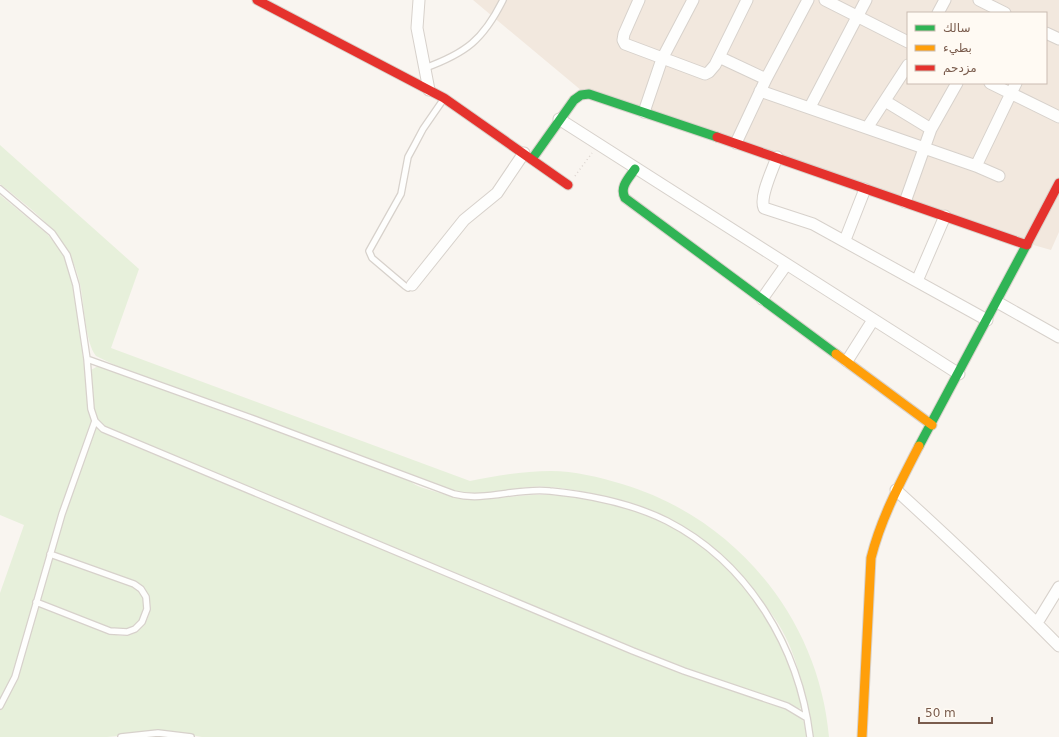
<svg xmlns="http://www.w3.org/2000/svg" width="1059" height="737" font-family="'DejaVu Sans','Noto Naskh Arabic',sans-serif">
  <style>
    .residential { fill: #f2e8de; fill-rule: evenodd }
    .green { fill: #e7f0db }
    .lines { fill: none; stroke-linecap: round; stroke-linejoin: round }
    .lane-casing { stroke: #d7d1cb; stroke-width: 8 }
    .street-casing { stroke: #d7d1cb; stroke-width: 13 }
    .fast-casing { stroke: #d9d2cb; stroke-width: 11 }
    .slow-casing { stroke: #d9d2cb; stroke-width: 11 }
    .jam-casing { stroke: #d9d2cb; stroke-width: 11 }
    .path { stroke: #dcd5d0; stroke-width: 1.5; stroke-dasharray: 1 3; stroke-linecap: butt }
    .lane { stroke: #fefefd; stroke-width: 5.5 }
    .street { stroke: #fefefd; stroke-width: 11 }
    .fast { stroke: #30b455; stroke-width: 9 }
    .slow { stroke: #ff9f0a; stroke-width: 9 }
    .jam { stroke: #e5322d; stroke-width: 9 }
  </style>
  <rect width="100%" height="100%" fill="#f9f5f0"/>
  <!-- residential -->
  <path class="residential" d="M473,0H1059V232L1051,250L926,214L588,96ZM908,13H1046V83H908Z"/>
  <!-- green -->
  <path class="green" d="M0,145L139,269L111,348L470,481C496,476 523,471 551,471C574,471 599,477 622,484C736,518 819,619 829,737H813C807,707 802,677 791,649C782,626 767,606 751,588C698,524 633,496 551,487C526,484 501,493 476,494C469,494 462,493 455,492L123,369L96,356C85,342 84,302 80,284C69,235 37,214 0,184Z
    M0,195L46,233L57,245L64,256L73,286L92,421L45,561L12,677L0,699V593L24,525L0,515Z
    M98,366L409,480C416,487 424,488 433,491C444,494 455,498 466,499C493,501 522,493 550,495C593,497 639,509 677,530C738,563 791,639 802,708L798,709L660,659L310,512L116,433C107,428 99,424 94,414L91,370Z
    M96,426L114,438L374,544L585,634L710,683L787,708L800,717L804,722L807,737H202L175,732H158L107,737H0V711L18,679L39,605C56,612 110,637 125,636C138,635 149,622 150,609C152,597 145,588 136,581L53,553L64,515Z
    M52,557L134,587C141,592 147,601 144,611C141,620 135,628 125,630C111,632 57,607 40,600Z"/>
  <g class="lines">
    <defs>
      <path id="lane" d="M425,68C466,53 483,40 503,0
        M0,189L52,233L67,255L76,285L87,359L91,409L95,421L103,429L633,651L684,671L787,706L807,718
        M412,285L408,288L405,286L372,258L369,251L401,194L408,157L414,146L423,129L443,100
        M87,359L251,418L454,494C485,502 518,487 550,491C590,495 631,503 667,521C749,563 799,648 810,737
        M36,602L110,631L127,632L135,629L142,622L147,609L146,597L141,589L134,584L50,554
        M0,706L15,677L62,514L95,421
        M121,737L158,733L191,737"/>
      <path id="street" d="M419,0L417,28L429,90
        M639,0L624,34L623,40L625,44L705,74L709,72L715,65L747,0
        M825,0L908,42
        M979,0L1005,13
        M938,13L945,0
        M1046,33L1059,39
        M719,57L766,79
        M990,83L1059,117
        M760,91L976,166L999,176
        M885,101L931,129
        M810,107L866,0
        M644,112L662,59L693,0
        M559,119L959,374
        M867,128L908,65
        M736,143L766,79L808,0
        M777,157C773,169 759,197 764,208L813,224L987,320
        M976,166L1016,83
        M905,202L931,129L957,83
        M845,240L865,189
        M917,281L945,216
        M412,285L464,220L497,193L524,153
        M762,299L786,265
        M997,302L1059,337
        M847,361L873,320
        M896,490C952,541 1006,592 1059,646
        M1037,623L1059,587"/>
      <path id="fast" d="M532,159L574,100L581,95L589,94L717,137
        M635,169C629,178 619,187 625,198L836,354
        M919,446L1028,242"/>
      <path id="slow" d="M836,354L932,425
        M862,737L871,558C881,518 900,483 919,446"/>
      <path id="jam" d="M257,0L444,98L568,185
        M717,137L1027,245
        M1028,242L1059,183"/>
    </defs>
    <!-- lane casing -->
    <use href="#lane" class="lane-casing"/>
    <!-- street casing -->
    <use href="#street" class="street-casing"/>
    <!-- fast casing -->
    <use href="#fast" class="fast-casing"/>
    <!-- slow casing -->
    <use href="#slow" class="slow-casing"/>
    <!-- jam casing -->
    <use href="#jam" class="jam-casing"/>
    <!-- path -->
    <path class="path" d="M575,176L592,153"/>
    <!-- lane -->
    <use href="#lane" class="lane"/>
    <!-- street -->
    <use href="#street" class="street"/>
    <!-- fast -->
    <use href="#fast" class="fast"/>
    <!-- slow -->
    <use href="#slow" class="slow"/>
    <!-- jam -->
    <use href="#jam" class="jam"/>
  </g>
  <!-- legend -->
  <rect x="907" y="12" width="140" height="72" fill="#fffaf3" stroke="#cabbb1"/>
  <rect x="915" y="25" width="20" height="6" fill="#30b455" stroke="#cabbb1"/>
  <text x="943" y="32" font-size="12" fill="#7a5c4d">سالك</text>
  <rect x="915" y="45" width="20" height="6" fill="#ff9f0a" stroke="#cabbb1"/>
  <text x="943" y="52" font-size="12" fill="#7a5c4d">بطيء</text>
  <rect x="915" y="65" width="20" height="6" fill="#e5322d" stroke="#cabbb1"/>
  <text x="943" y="72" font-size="12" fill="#7a5c4d">مزدحم</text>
  <!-- scale -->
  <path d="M919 717v6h73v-6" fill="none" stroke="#7a5c4d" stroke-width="2"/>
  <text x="925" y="717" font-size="12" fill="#7a5c4d" stroke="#fffaf3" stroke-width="3" paint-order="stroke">50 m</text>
</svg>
